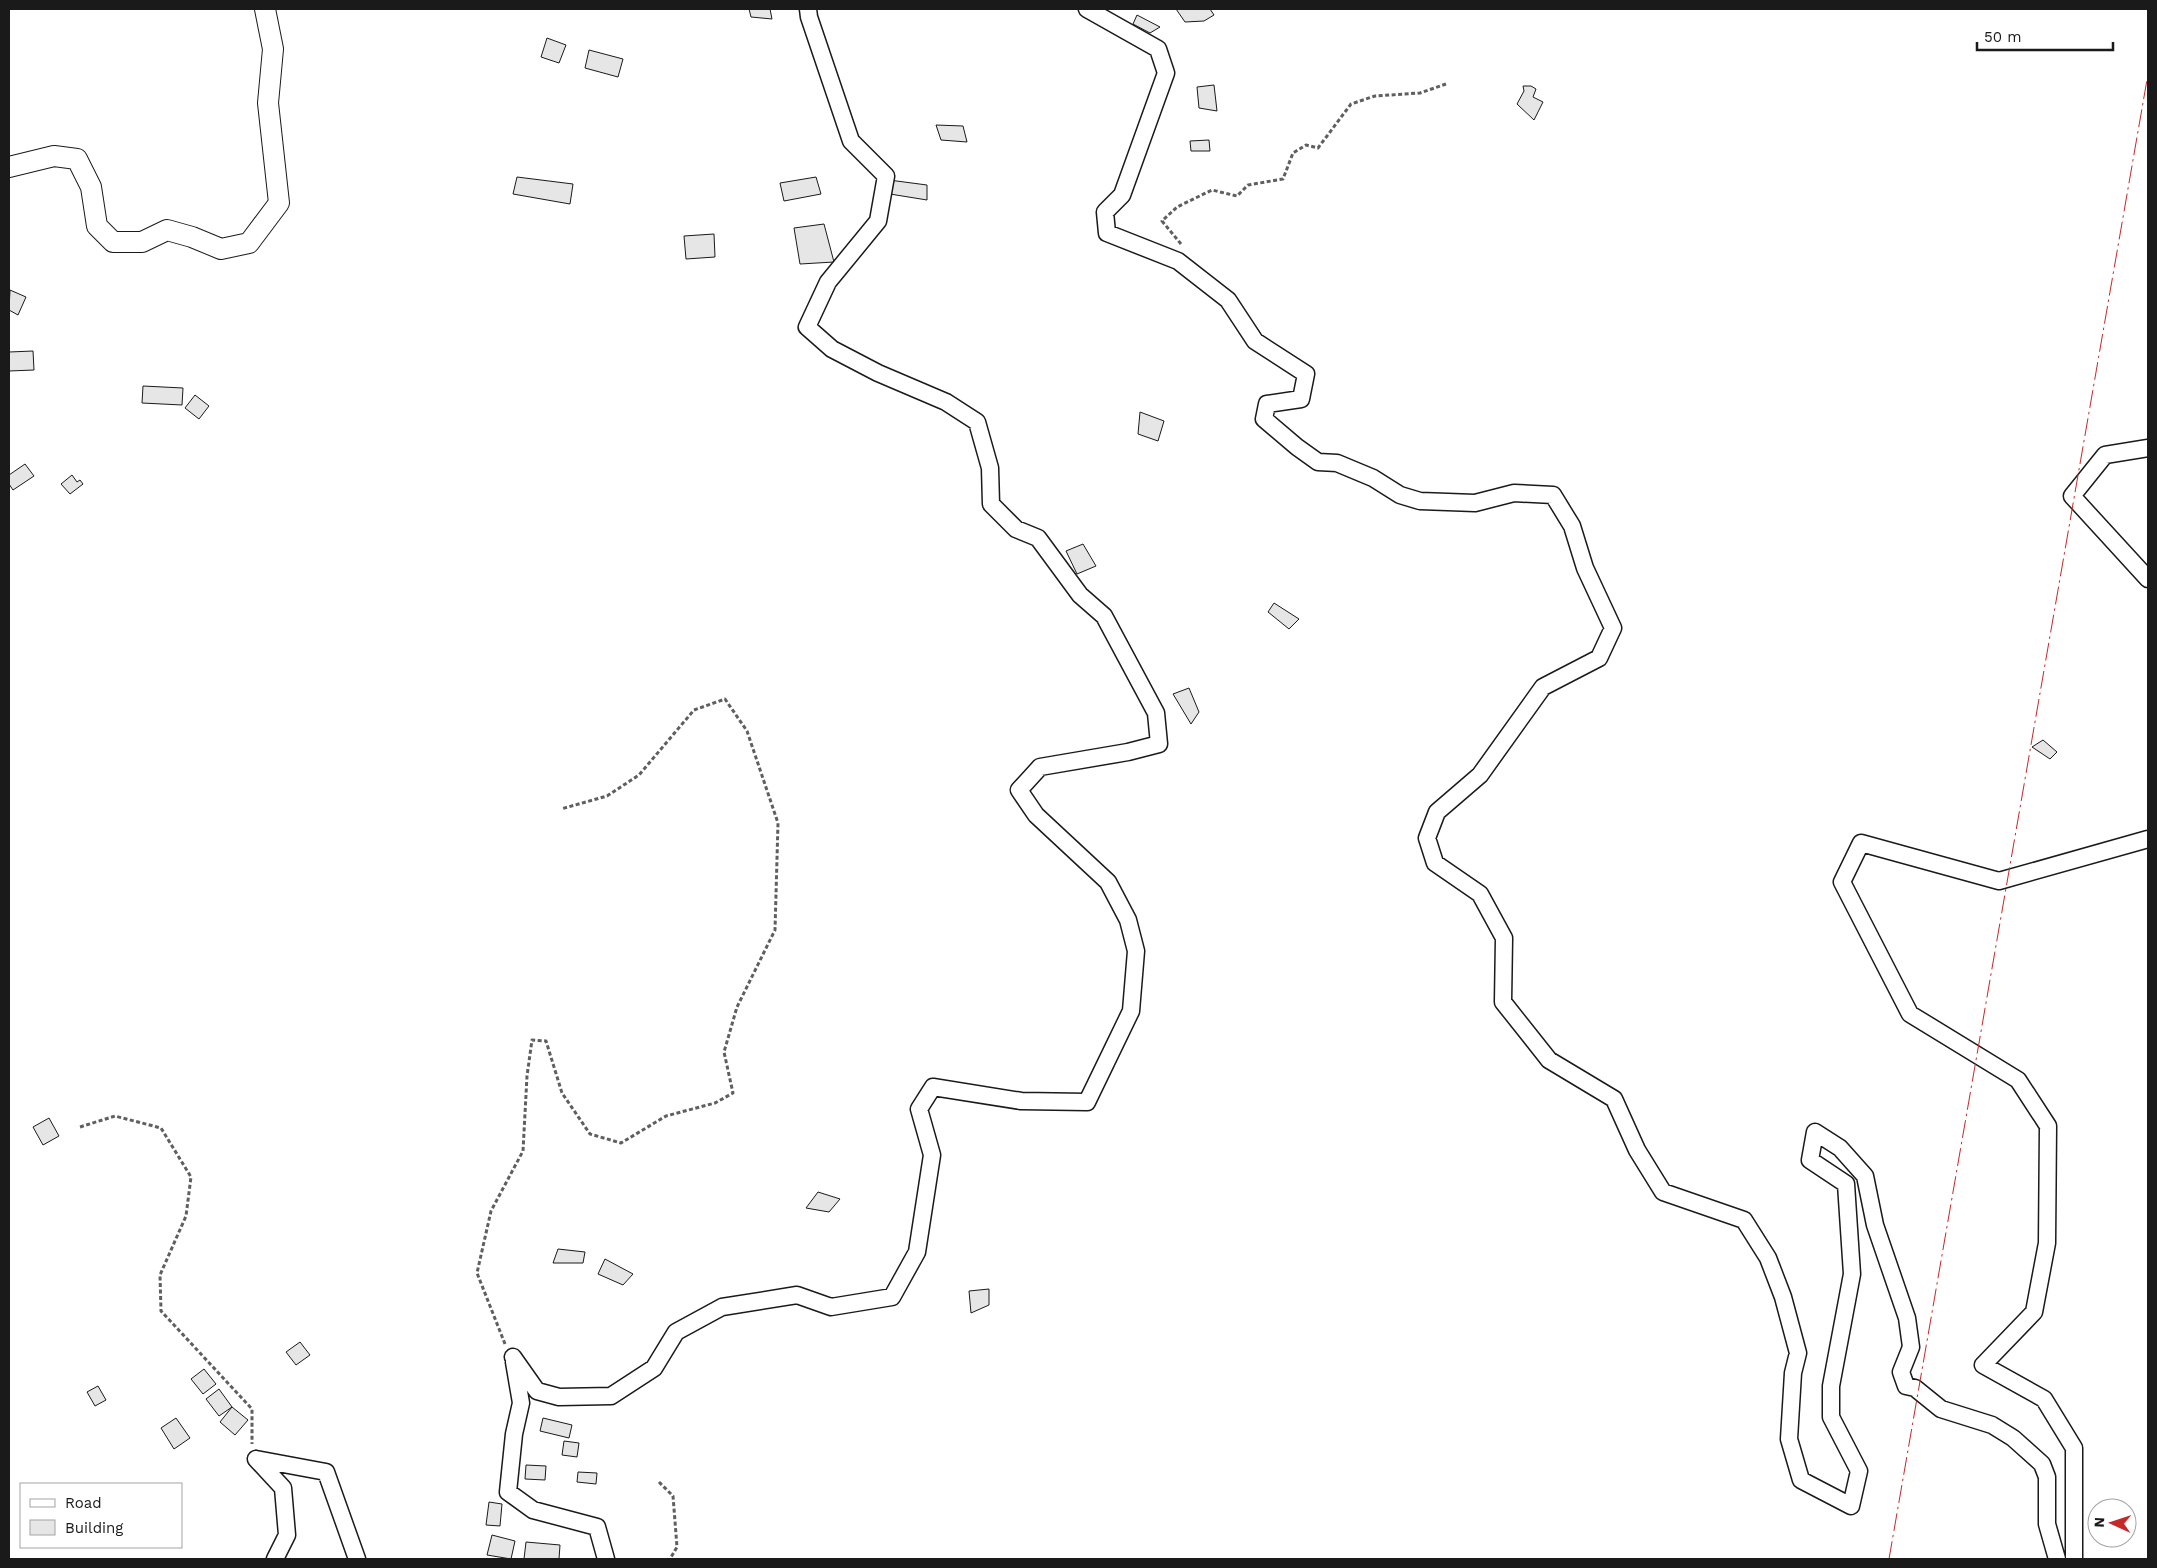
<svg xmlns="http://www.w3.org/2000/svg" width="2157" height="1568" font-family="'Work Sans',sans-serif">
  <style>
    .building { fill: #e6e6e6; stroke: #1a1a1a }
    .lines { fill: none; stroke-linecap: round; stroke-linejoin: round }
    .minor-casing { stroke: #1a1a1a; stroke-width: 19 }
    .tertiary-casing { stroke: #1a1a1a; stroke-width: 22 }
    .path { stroke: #5f5f5f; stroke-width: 3; stroke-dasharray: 4 2.5; stroke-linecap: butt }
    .minor { stroke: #fff; stroke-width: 16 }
    .tertiary { stroke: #fff; stroke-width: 20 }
    .power { stroke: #c62828; stroke-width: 1; stroke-dasharray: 18 4 2.5 4; stroke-linecap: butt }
  </style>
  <rect width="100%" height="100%" fill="#fff"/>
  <!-- building -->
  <path class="building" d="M749,9H770L772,19L751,17Z
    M1176,9H1210L1214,15L1204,21L1185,22Z
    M1137,15L1160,27L1150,33L1133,24Z
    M547,38L566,45L559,63L541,57Z
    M589,50L623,59L618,77L585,68Z
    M1214,85L1217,111L1199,108L1197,87Z
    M1523,86H1531L1536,89L1533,97L1543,102L1534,120L1517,104L1524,91Z
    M936,125L963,126L967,142L941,140Z
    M1209,140L1210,151H1191L1190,141Z
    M517,177L573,184L570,204L513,194Z
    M816,177L821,194L784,201L780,183Z
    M889,180L927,185V200L890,194Z
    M824,224L834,262L800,264L794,228Z
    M714,234L715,257L686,259L684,236Z
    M10,290L26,297L18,315L9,310Z
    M33,351L34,370L9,371V352Z
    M143,386L183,388L182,405L142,403Z
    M195,395L209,406L199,419L185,408Z
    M1140,412L1164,421L1158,441L1138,434Z
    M25,464L34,476L13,490L9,484V475Z
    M72,475L77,482L80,480L83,484L70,494L61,484Z
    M1083,544L1096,566L1077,574L1066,551Z
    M1274,603L1299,619L1289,629L1268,612Z
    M1189,688L1199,712L1191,724L1173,694Z
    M2043,740L2057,752L2050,759L2032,747Z
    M49,1118L59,1136L43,1145L33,1127Z
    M818,1192L840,1199L829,1212L806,1208Z
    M558,1249L585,1252L583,1263H553Z
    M605,1259L633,1274L623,1285L598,1274Z
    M989,1289V1305L971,1313L969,1291Z
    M300,1342L310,1355L296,1365L286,1352Z
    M204,1369L216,1384L203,1394L191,1379Z
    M98,1386L106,1400L95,1406L87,1392Z
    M219,1389L232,1407L219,1416L206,1399Z
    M232,1407L248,1420L235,1435L220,1422Z
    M176,1418L190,1438L174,1449L161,1428Z
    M543,1418L572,1425L569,1438L540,1431Z
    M564,1441L579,1443L577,1457L562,1455Z
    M526,1465L546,1466L545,1480L525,1479Z
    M578,1472L597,1473L596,1484L577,1482Z
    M489,1502L502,1504L500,1526L486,1525Z
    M492,1535L515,1541L511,1559L487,1555Z
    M526,1542L560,1545L559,1559H524Z"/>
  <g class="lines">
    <defs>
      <path id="minor" d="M1087,9L1158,49L1166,73L1122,195L1105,212L1107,233L1178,261L1228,300L1255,341L1306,374L1301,399L1267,404L1264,419L1297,447L1318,462L1337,463L1373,478L1400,495L1420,501L1475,503L1514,493L1553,495L1572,526L1585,568L1613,628L1599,658L1543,687L1480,775L1437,812L1427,838L1435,863L1480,894L1504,938L1503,1002L1549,1060L1614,1099L1637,1150L1663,1192L1744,1220L1768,1258L1783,1297L1798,1353L1793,1373L1789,1439L1801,1480L1851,1506L1859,1471L1831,1417V1386L1852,1274L1846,1184L1810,1160L1815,1132L1840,1148L1865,1176L1875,1225L1907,1318L1911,1347L1901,1372L1906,1386L1915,1388L1941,1409L1992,1425L2013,1438L2042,1464L2047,1477V1524L2057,1559
        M2148,448L2105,455L2072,496L2148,579
        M513,1357L537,1391L559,1397L611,1396L654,1368L676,1332L722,1307L797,1295L831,1307L892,1297L917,1252L932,1155L919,1109L933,1087L1021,1101L1087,1102L1131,1011L1136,951L1128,920L1108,882L1036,815L1019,790L1040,767L1128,752L1159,744L1156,713L1104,616L1080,595L1038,538L1016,529L991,504L990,468L977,422L946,402L878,373L832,349L807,327L828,282L878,221L886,176L851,141L809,17L808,9
        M514,1362L521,1403L514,1434L508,1492L533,1510L597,1527L606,1559
        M256,1459L326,1472L357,1559
        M256,1459L283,1488L287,1535L275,1559
        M2074,1559V1448L2044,1399L1983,1365L2034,1312L2047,1243L2048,1126L2018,1080L1910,1014L1842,882L1861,843L1999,881L2148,839"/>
      <path id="tertiary" d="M9,167L54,156L77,159L91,187L97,226L113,242H142L167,230L192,237L221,249L249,243L279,203L268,103L273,49L265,9"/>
    </defs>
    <!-- minor casing -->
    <use href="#minor" class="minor-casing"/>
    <!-- tertiary casing -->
    <use href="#tertiary" class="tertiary-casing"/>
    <!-- path -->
    <path class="path" d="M1181,244L1162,221L1177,207L1212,190L1237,196L1248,185L1283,179L1293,153L1306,145L1318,148L1351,104L1375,96L1420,93L1446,84
      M80,1127L115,1116L161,1128L191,1177L186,1216L160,1275L161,1311L252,1409V1444
      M505,1344L477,1273L491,1211L523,1151L527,1076L532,1040L546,1041L562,1093L590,1134L621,1143L666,1116L715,1103L733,1093L724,1052L737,1007L775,930L778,823L747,731L725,699L694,710L639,775L607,796L561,809
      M659,1482L673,1496L677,1547L670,1559"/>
    <!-- minor -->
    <use href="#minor" class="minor"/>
    <!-- tertiary -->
    <use href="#tertiary" class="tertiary"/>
    <!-- power -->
    <path class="power" d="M1889,1559L2148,74"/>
  </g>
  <!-- border -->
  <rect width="2157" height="1568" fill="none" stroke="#1a1a1a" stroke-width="20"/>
  <!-- legend -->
  <rect x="20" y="1483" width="162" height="65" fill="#ffffff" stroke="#a3a3a3"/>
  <rect x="30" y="1499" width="25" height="8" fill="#ffffff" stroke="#a3a3a3"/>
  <text x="65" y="1508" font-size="15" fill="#1a1a1a">Road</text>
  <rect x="30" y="1520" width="25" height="15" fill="#e6e6e6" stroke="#a3a3a3"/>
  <text x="65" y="1533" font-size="15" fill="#1a1a1a">Building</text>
  <!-- north arrow -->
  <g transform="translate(2112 1523) rotate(273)"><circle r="24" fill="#ffffff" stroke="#a3a3a3"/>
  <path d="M0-4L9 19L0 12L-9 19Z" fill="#c62828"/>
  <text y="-8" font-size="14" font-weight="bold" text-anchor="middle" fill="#1a1a1a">N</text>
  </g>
  <!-- scale -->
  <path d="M1977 42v8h136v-8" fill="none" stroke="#1a1a1a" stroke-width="2.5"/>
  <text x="1984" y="42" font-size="15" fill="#1a1a1a" stroke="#ffffff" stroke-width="4" paint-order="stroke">50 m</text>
</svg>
